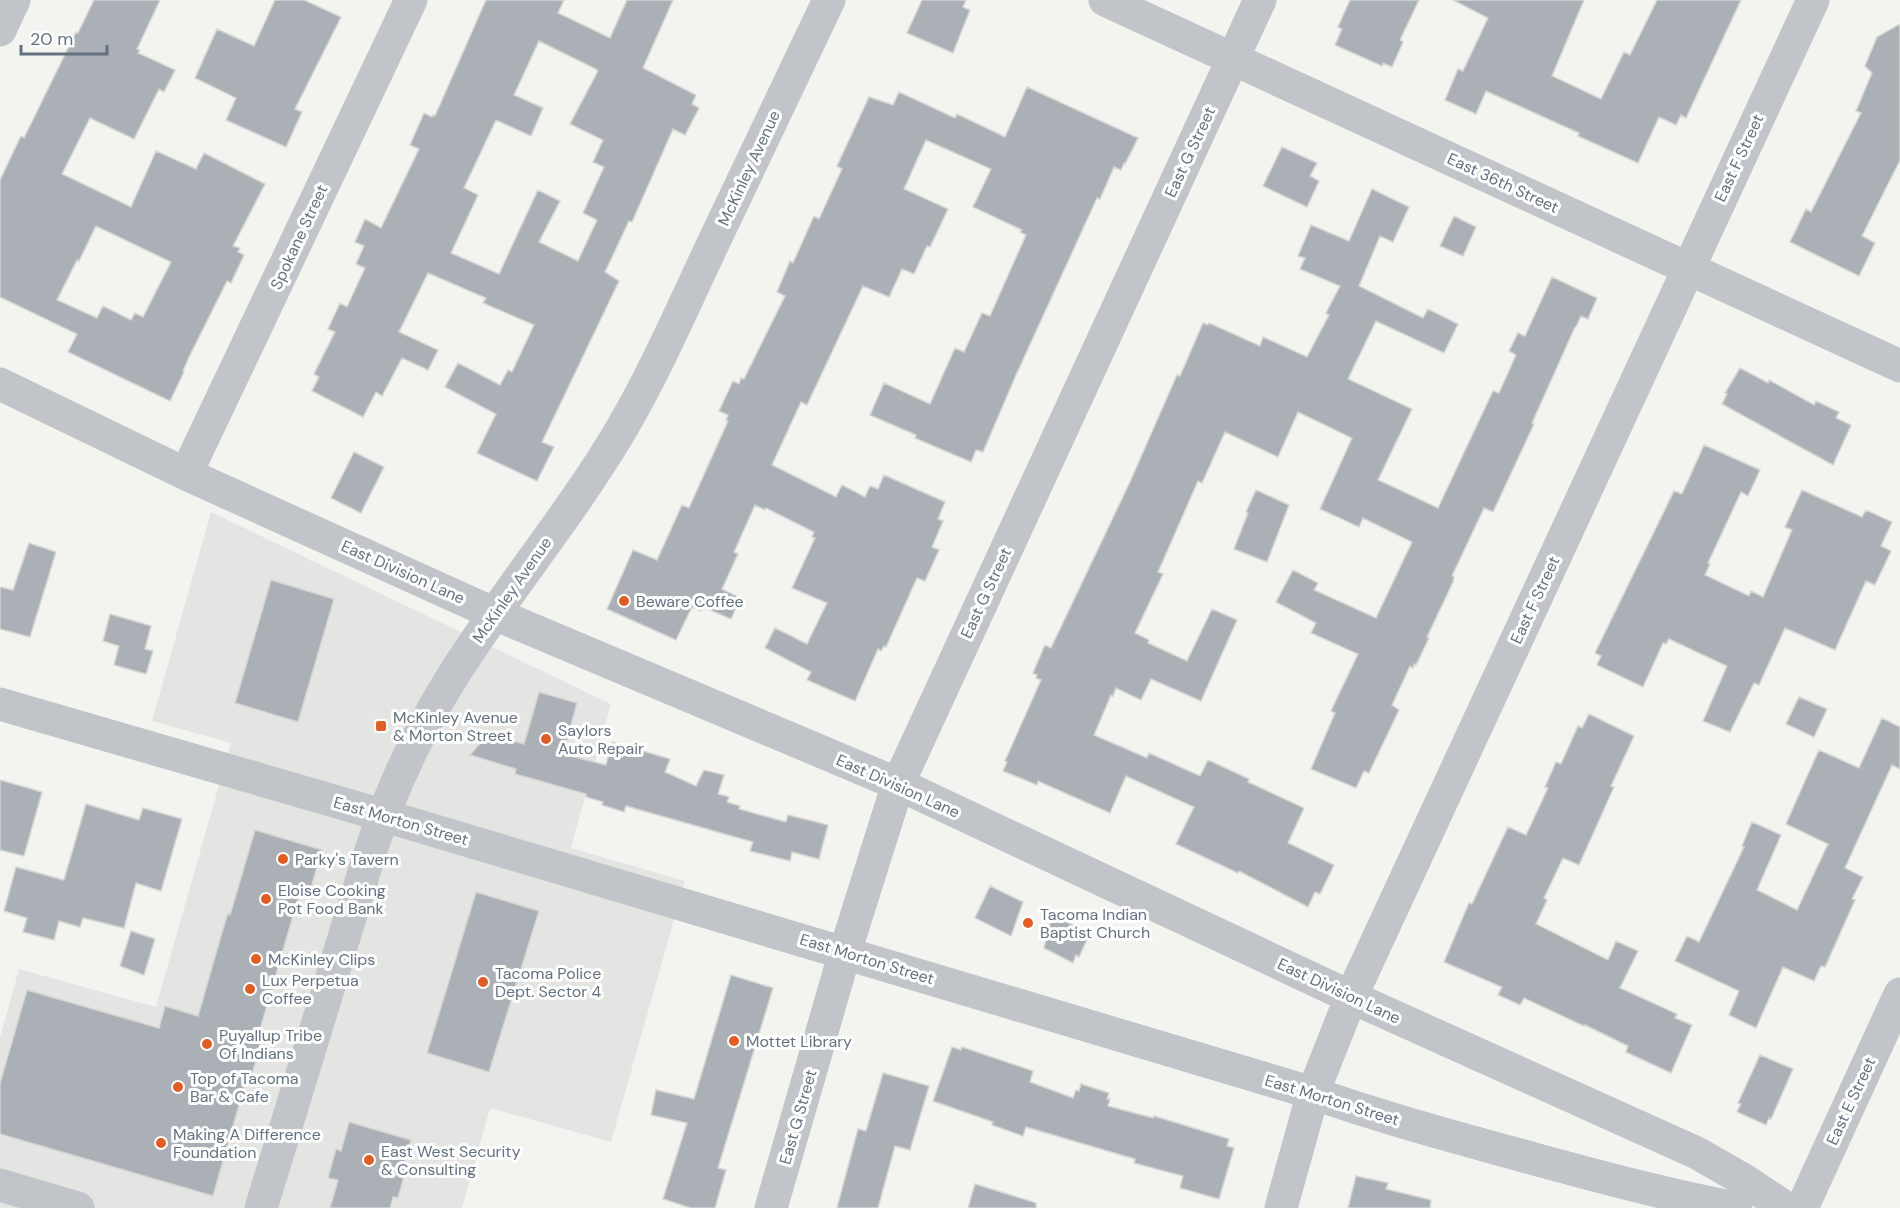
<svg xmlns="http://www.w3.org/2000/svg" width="1900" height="1208" font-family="'DM Sans',sans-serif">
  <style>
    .built { fill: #e4e5e3 }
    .building { fill: #aab0b5; stroke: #d5d5d3; stroke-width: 1.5; fill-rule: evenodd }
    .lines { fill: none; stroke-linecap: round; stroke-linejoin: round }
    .minor { stroke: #c1c4c8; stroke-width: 33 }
    .poi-dot { fill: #df5e25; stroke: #fff; stroke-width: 2 }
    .labels { text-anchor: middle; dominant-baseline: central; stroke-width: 6; stroke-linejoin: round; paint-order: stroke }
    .street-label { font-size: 16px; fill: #637180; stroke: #fff }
    .poi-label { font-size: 16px; fill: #637180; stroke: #fff; text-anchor: start }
  </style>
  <rect width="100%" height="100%" fill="#f3f4f0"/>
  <!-- built -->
  <path class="built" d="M211,512L611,704L571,848L685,881L611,1142L490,1108L462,1208H0V1038L19,969L156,1007L231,743L152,721Z"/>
  <!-- building -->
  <path class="building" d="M94,0H160L137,49L140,50L138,53L175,70L164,92L159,89L134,139L90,118L62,174L131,207L156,151L196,169L204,153L265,184L233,246L240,248L238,252L244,255L231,283L227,281L189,357L183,371L184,372L170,401L68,352L77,334L0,297V180L21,136L24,138L76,32L78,33ZM96,226L171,262L143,317L135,313L131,320L103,306L97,318L57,300L77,260L79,261Z
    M275,0H304L341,17L295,109L302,112L286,147L226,120L236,98L195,78L217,29L254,46Z
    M486,0H564L558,13L610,38L627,0H673L643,68L696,95L692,104L699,108L685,135L673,129L632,222L629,221L605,272L619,281L542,442L554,447L537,481L477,453L496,414L445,387L458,363L500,385L508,370L512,372L534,325L483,303L486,298L428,273L399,332L438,350L428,370L402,358L382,396L376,392L363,417L312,391L319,377L314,374L335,332L328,329L340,303L347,307L365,268L356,264L364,246L355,242L365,219L381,228L419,149L410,145L424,113L432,117L433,115L435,116ZM539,41L596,69L598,71L570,124L603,140L593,162L604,167L583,213L597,220L578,261L539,242L560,201L538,190L499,274L451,253L478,195L464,188L496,120L531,136L543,108L514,95Z
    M922,0H966L963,7L970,10L953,53L907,33Z
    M1350,0H1419L1400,40L1403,42L1392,67L1383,63L1382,66L1335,45L1342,29L1338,27Z
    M1453,0H1584L1552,76L1601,99L1624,52L1630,55L1657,0H1741L1686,118L1681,115L1676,125L1659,117L1638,163L1578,136L1579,133L1486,91L1476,114L1445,100L1458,69L1463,71L1488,18Z
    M1900,24V160L1862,236L1875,243L1859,276L1790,242L1806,209L1811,212L1861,113L1856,111L1872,73L1865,66L1877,37Z
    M1027,87L1138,138L1125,164L1124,163L1121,170L1114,167L1100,199L1097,198L1016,375L983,452L976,450L971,462L915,438L916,435L870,415L884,383L930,404L955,348L964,352L982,313L990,316L1026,235L1020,232L1022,230L973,207L991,169L926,140L904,189L948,209L930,247L927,246L914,274L902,269L889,297L863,286L807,405L801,402L772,465L836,497L842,485L865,497L870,486L878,489L884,475L945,502L938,519L943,521L932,547L939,550L925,581L917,578L886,647L884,646L881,651L878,649L855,701L807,680L811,672L765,648L775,628L807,644L827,603L792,588L815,538L812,537L814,532L766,508L765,510L755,505L734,552L738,554L722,589L740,598L731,619L703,607L701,611L692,607L676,640L607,609L633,550L657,560L682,505L689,508L728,421L726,420L728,415L719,411L733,381L739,384L741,378L744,379L785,296L777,292L790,261L793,263L814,216L819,219L842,169L837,166L869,97L893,105L899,92L955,118L957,114L1005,137Z
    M1282,147L1317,163L1310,176L1319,181L1307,207L1263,186Z
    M1372,189L1409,207L1393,242L1380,236L1359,286L1423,318L1428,309L1458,324L1444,353L1376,321L1348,379L1412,409L1378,480L1438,508L1493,391L1499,393L1516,355L1509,351L1518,333L1525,336L1552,277L1597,298L1588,319L1581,316L1576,327H1575L1532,423L1534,424L1493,512L1484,508L1452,576L1454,577L1453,582L1427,637L1429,638L1416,665L1414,664L1413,668L1410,666L1392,705L1399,710L1369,773L1364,771L1356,788L1311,769L1335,713L1331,711L1358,654L1311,633L1316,623L1276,602L1293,570L1318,583L1314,590L1376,618L1412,542L1363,518L1359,527L1320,509L1352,438L1298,412L1278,457L1225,432L1202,483L1198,481L1158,572L1163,574L1135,633L1149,640L1148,643L1187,661L1212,609L1237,620L1201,701L1151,679L1141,700L1116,688L1113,696L1111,695L1094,735L1147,758L1149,753L1200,776L1208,760L1249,779L1248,782L1304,808L1288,843L1334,865L1320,894L1315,892L1308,907L1239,871L1238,873L1176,844L1194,807L1126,776L1110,813L1038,781L1037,785L1003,771L1007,762L1005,761L1041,680L1036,678L1037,675L1033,673L1045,645L1051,648L1130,482L1177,375L1180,376L1203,323L1208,325L1209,323L1260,346L1263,337L1307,357L1329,315L1326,313L1340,286L1300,269L1305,258L1298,256L1311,225L1349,241Z
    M1454,216L1476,227L1463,256L1440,246Z
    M1740,368L1768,383L1769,380L1814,405L1816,401L1839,412L1836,418L1851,425L1833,465L1722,404L1727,394L1725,393Z
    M1704,445L1760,470L1748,496L1741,492L1708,563L1710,564L1705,575L1749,596L1751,591L1763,597L1792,530L1785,527L1802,490L1862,517L1866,510L1892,522L1881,546L1891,551L1875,585L1866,581L1835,650L1785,628L1759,685L1754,683L1730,732L1703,721L1727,666L1669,639L1666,644L1663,643L1643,687L1597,665L1601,656L1595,653L1674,491L1682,494Z
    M354,452L384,467L361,513L331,498Z
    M1256,490L1289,505L1267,562L1234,549L1248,513L1246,512Z
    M29,543L56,552L30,637L0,629V587L13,590Z
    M271,580L334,599L298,722L235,703Z
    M110,614L151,626L145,649L153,651L146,674L114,665L119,646L103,641Z
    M539,692L577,703L563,754L606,765L612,742L670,759L665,772L696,786L704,770L724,775L718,794L729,797L727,802L740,806L739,809L786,822L788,815L828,825L819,859L792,852L790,861L750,851L753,842L626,806L624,812L602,805L603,802L586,797V794L515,774L516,769L470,755L488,734L524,744Z
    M1799,697L1827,709L1814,737L1786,724Z
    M1589,714L1634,736L1611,786L1614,787L1579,865L1563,858L1544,898L1547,900L1536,924L1608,960L1616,941L1638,951L1620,988L1677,1014L1675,1018L1692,1025L1671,1073L1626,1052L1628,1046L1585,1025L1584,1026L1524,998L1520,1005L1498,995L1502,987L1444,962L1469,903L1472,904L1508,827L1526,835L1548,788L1545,787L1556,762L1561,764L1578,726L1582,728Z
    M1882,718L1900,727V769L1892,765L1845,868L1863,877L1852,899L1855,900L1825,967L1821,966L1814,981L1783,967L1756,1028L1729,1015L1739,991L1675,961L1687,936L1699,942L1744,847L1742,846L1752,822L1781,835L1757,890L1797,910L1828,844L1786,824L1805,781L1819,750L1859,768Z
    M0,780L42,792L24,856L0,850Z
    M86,804L139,820L143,808L182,819L161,891L136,883L124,928L83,918L80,927L59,921L54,940L23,932L27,918L4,911L16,867L64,880Z
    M255,830L322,850L311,888L302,885L259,1033L263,1034L250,1082L246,1081L213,1196L0,1134V1083L27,990L159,1028L165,1006L198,1016L223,929L228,913L230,915Z
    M990,886L1023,902L1011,936L975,918Z
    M476,892L539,911L489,1072L427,1053Z
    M1052,915L1090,933L1079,957L1076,955L1073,963L1044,948Z
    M131,931L155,939L144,975L120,966Z
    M731,975L773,988L718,1168L726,1170L715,1208H691L663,1199L687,1123L651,1115L656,1090L694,1099Z
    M952,1047L961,1050L962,1047L1033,1071L1030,1082L1073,1098L1076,1090L1079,1091L1081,1084L1109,1093L1107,1099H1110L1108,1106L1153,1118L1154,1116L1229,1139L1227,1146L1234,1148L1219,1199L1180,1188L1183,1176L1134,1163L1135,1159L1026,1127L1023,1136L992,1125L993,1122L933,1101Z
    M1760,1055L1793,1069L1771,1119L1769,1118L1766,1125L1737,1112L1741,1104L1738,1103Z
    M883,1073L929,1086L910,1150L895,1146L878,1208H837L858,1129L866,1131Z
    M349,1122L411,1140L403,1168L406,1169L398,1198L393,1197L390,1208H330L338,1180L328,1178L336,1149L341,1151Z
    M1356,1176L1388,1183L1386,1189L1431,1200L1430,1208H1348Z
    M975,1184L1036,1203V1208H968Z"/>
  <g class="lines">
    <!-- minor -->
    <path class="minor" d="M1105,0L1900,366
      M0,30L14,0
      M0,384L186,474L495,614L898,784L1351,997L1697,1153L1744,1180L1786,1208
      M186,474L411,0
      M0,704L382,815L1313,1093C1383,1118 1455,1137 1527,1157C1597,1176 1666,1195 1736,1208
      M0,1185L78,1208
      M261,1208L369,856C388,798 414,740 446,687C500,598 569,518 622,428C655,371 681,312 709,252C749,168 789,84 829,0
      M771,1208L845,952L898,784L1260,0
      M1281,1208L1313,1093L1351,997L1813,0
      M1802,1208L1900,994"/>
  </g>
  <!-- markers -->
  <g class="poi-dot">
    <circle cx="624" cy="601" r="6"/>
    <rect x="375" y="720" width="12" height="12" rx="3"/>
    <circle cx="546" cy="739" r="6"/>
    <circle cx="283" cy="859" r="6"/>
    <circle cx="266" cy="899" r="6"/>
    <circle cx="1028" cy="923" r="6"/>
    <circle cx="256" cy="959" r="6"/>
    <circle cx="483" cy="982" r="6"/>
    <circle cx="250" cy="989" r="6"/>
    <circle cx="734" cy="1041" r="6"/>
    <circle cx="207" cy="1044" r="6"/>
    <circle cx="178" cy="1087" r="6"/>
    <circle cx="161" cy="1143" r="6"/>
    <circle cx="369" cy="1160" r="6"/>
  </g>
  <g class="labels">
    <!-- street labels -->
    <g class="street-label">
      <text transform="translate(1190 152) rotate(-65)">East G Street</text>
      <text transform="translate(1739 158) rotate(-65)">East F Street</text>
      <text transform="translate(749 168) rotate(-65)">McKinley Avenue</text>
      <text transform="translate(1503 183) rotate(25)">East 36th Street</text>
      <text transform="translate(299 237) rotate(-65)">Spokane Street</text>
      <text transform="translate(403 572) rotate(24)">East Division Lane</text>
      <text transform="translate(512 590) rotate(-55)">McKinley Avenue</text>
      <text transform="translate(986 593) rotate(-65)">East G Street</text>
      <text transform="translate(1535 600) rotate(-65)">East F Street</text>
      <text transform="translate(898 786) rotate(24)">East Division Lane</text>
      <text transform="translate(401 821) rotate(16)">East Morton Street</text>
      <text transform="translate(867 959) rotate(17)">East Morton Street</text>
      <text transform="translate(1339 991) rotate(25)">East Division Lane</text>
      <text transform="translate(1332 1100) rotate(17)">East Morton Street</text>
      <text transform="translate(1851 1101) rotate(-65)">East E Street</text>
      <text transform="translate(798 1117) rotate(-74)">East G Street</text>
    </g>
    <!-- poi labels -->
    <g class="poi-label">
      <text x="636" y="601">Beware Coffee</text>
      <text x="393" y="717">McKinley Avenue<tspan x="393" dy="18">&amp; Morton Street</tspan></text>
      <text x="558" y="730">Saylors<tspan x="558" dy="18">Auto Repair</tspan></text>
      <text x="295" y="859">Parky's Tavern</text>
      <text x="278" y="890">Eloise Cooking<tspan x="278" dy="18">Pot Food Bank</tspan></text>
      <text x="1040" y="914">Tacoma Indian<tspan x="1040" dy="18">Baptist Church</tspan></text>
      <text x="268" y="959">McKinley Clips</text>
      <text x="495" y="973">Tacoma Police<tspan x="495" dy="18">Dept. Sector 4</tspan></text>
      <text x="262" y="980">Lux Perpetua<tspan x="262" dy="18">Coffee</tspan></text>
      <text x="219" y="1035">Puyallup Tribe<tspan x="219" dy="18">Of Indians</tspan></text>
      <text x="746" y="1041">Mottet Library</text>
      <text x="190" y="1078">Top of Tacoma<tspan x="190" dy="18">Bar &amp; Cafe</tspan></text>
      <text x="173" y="1134">Making A Difference<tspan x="173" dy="18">Foundation</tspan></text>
      <text x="381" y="1151">East West Security<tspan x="381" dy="18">&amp; Consulting</tspan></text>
    </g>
  </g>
  <!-- scale -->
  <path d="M21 45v9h86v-9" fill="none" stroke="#637180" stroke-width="3"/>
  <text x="30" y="45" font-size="18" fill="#637180" stroke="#ffffff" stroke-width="4.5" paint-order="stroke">20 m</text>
</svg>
